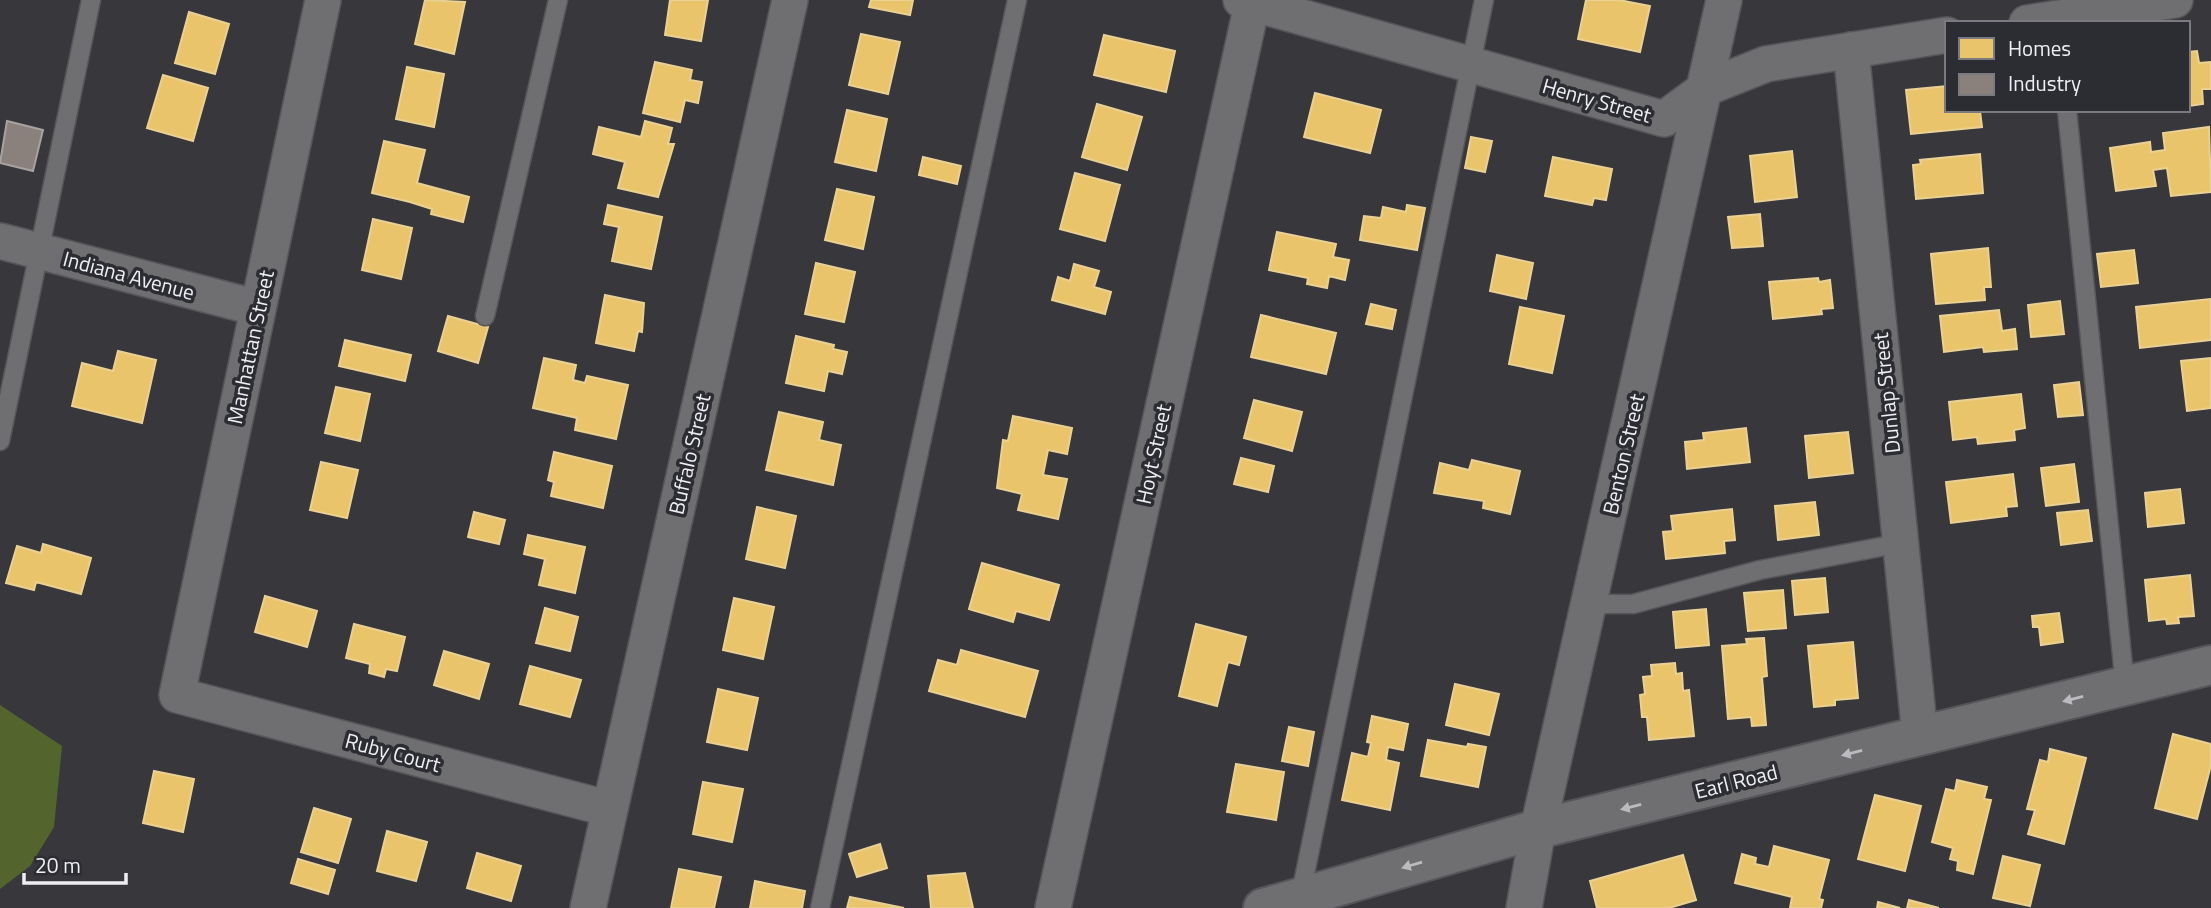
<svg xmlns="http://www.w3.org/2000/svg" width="2211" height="908" font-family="'Titillium Web',sans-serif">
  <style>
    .forest { fill: #53652c }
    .homes { fill: #e9c46a; stroke: #ead193; stroke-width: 2 }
    .industry { fill: #8a817c; stroke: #a8a2a0; stroke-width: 2 }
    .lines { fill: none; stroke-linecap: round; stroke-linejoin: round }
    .service-casing { stroke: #565559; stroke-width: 21 }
    .minor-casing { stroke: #565559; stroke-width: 38 }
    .tertiary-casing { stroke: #565559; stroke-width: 42 }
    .service { stroke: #6f6f72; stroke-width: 18 }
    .minor { stroke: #6f6f72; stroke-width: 35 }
    .tertiary { stroke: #6f6f72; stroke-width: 38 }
    .oneway { fill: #bbbbbf }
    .labels { text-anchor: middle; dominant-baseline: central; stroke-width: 7; stroke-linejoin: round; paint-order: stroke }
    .street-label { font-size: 21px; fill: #eeeef3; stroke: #2c2c33 }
  </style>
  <rect width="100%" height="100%" fill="#38383c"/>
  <!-- forest -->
  <path class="forest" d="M0,705L62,746L54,827L30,866L0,889Z"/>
  <!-- homes -->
  <path class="homes" d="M425,0L465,2L454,54L415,44Z
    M670,0H708L701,41L665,35Z
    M871,0H913L910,15L869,7Z
    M1586,0H1619L1650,6L1640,52L1578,39Z
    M189,12L229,24L215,74L175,63Z
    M861,34L900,42L888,94L849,85Z
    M1104,35L1175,51L1166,92L1094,75Z
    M2197,51L2199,63L2211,62V89H2202L2203,104L2188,106V52Z
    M655,62L692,70L690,80L702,82L698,103L685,100L680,122L643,113Z
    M407,67L444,74L434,127L396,119Z
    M163,75L208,88L193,141L147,128Z
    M1947,86V110H1984L1980,111L1982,127L1911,134L1906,90Z
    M1315,93L1381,110L1370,153L1304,137Z
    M1097,104L1142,117L1127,170L1082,157Z
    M847,110L887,119L876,171L835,162Z
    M645,121L672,128L668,144H674L658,197L618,188L625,162L593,154L599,127L641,137Z
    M2209,127L2211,192L2171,196L2167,168L2153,170L2156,186L2116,191L2110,148L2150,142L2151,152L2165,150L2163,133Z
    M1471,137L1492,141L1485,172L1465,168Z
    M384,141L425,150L417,183L469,197L463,222L431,214L432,209L410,202L372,193Z
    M1792,151L1797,197L1755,202L1750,156Z
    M1980,154L1983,193L1916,199L1913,165L1921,164L1920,160Z
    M923,157L961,166L957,184L919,175Z
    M1553,157L1612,169L1606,200L1594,198L1592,205L1545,196Z
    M1075,173L1120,185L1105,241L1060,229Z
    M837,189L874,197L863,249L825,240Z
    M608,205L662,217L651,269L612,261L619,227L604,224Z
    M1407,205L1425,208L1417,250L1360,240L1364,216L1381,218L1383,207L1406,212Z
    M1760,214L1763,246L1732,248L1728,217Z
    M373,219L412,228L401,279L362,270Z
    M1277,232L1336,244L1333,257L1349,260L1345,280L1329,276L1327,288L1307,284L1308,278L1269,270Z
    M1988,248L1991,287H1984L1985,300L1936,304L1931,254Z
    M2134,250L2138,283L2101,287L2097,254Z
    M1497,255L1533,263L1526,299L1490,291Z
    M816,263L855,272L844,322L805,314Z
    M1074,264L1099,271L1094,287L1111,292L1105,314L1052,300L1058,277L1070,281Z
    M1818,278L1819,282L1830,280L1833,308L1821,309L1822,314L1773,319L1769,282Z
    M605,295L644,303L642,332L638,331L634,351L596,343Z
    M2211,299V340L2140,348L2136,307Z
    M2060,301L2064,334L2031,337L2028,305Z
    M1371,304L1396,310L1392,329L1366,324Z
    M1520,307L1564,316L1552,373L1509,364Z
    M1999,310L2002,331L2015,329L2017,349L1984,352L1983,347L1944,352L1940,316Z
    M1261,315L1336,333L1326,374L1251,357Z
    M448,316L488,327L478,363L438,351Z
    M796,336L834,345L833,349L847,352L842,374L828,371L824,391L786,383Z
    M345,340L411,355L405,381L339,366Z
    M118,351L156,360L142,423L72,406L82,363L113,371Z
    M544,358L576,365L573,380L585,383L587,376L628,385L616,439L575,430L577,418L533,408Z
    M2211,358V408L2187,411L2181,361Z
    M2079,382L2083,415L2058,417L2054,385Z
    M336,387L370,394L360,441L325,433Z
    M2021,394L2025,428L2014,430L2015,440L1978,444L1977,437L1953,440L1949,402Z
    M1254,400L1302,412L1292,451L1244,438Z
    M779,412L823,422L819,440L841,445L833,485L766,470Z
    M1013,416L1072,428L1067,454L1048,450L1043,475L1067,479L1058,519L1018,510L1022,494L997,488L1003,440L1008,441Z
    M1746,428L1750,462L1687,469L1685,442L1704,440L1703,433Z
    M1848,432L1853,473L1809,478L1805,436Z
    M554,452L612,466L603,508L551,496L554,482L548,480Z
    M1241,458L1274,466L1268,492L1234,484Z
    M1472,460L1520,471L1510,514L1483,508L1484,501L1434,493L1440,463L1469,470Z
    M321,462L358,470L347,518L310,510Z
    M2074,464L2079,502L2046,506L2041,468Z
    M2013,474L2017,506L2006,507L2007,516L1951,523L1946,482Z
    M2180,489L2184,523L2148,527L2145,493Z
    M1815,502L1819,535L1778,540L1775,506Z
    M757,507L796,516L785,568L746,559Z
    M1732,509L1735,540L1724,541L1725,553L1666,559L1663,532L1673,531L1671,516Z
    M2088,510L2092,541L2061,545L2057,513Z
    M474,512L505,520L499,544L468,537Z
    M528,535L585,547L575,593L539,585L545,559L524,554Z
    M43,544L91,558L81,594L36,582L34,590L6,583L17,546L41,553Z
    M982,563L1059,585L1049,620L1016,611L1013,622L969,609Z
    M2190,575L2194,616L2178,617L2179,623L2167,624L2166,619L2149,621L2145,580Z
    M1825,578L1828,612L1795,615L1792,581Z
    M1783,590L1786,628L1748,631L1744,593Z
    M265,596L317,611L307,647L255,632Z
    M734,598L774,607L763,659L723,650Z
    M545,608L578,617L570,651L536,643Z
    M1706,609L1709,645L1676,648L1673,612Z
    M2059,613L2063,642L2041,645L2039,627H2033L2032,616Z
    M354,624L405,637L397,671L386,669L384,677L369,673L370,664L346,658Z
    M1196,624L1246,637L1239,665L1228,662L1217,706L1179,696Z
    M1764,638L1767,676L1762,677L1766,725L1752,726L1751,717L1728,719L1722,646L1747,644L1746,639Z
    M1853,642L1858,698L1835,700V705L1814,707L1808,646Z
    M961,650L1038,671L1025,717L929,691L938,660L957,665Z
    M444,651L489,664L479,699L434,685Z
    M1675,663L1676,674L1682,673L1683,691L1689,690L1694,736L1649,740L1647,717H1642L1640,695L1645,694L1643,677L1652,676L1651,665Z
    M530,666L581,680L570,717L520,704Z
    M1455,684L1499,694L1489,735L1446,725Z
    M718,689L758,698L747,750L707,742Z
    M1372,716L1408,724L1403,750L1388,747L1386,760L1399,763L1390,810L1342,800L1352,753L1368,757L1371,743L1367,742Z
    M1289,727L1314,732L1308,766L1282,761Z
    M2173,734L2211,744V765L2197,819L2155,808Z
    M1428,740L1467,747L1468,744L1486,747L1478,787L1421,776Z
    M2050,749L2086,758L2064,844L2028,834L2035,810L2027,809L2040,760L2048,762Z
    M1236,764L1284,772L1276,820L1227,812Z
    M154,771L194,779L183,832L143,823Z
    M1957,780L1987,787L1984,799L1991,800L1973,874L1957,870L1958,861L1950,859L1953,848L1932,842L1946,789L1955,791Z
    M703,782L743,789L732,842L693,834Z
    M1875,795L1921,806L1905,871L1858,859Z
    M314,808L351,819L338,863L301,852Z
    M387,831L427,842L416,881L377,871Z
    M880,844L887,868L857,877L849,854Z
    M1774,846L1829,860L1819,899L1823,900L1821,908H1790L1792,897L1735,883L1742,854L1756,858L1755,864L1769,867Z
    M477,853L521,866L511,901L467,888Z
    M1683,855L1696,900L1669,908H1597L1590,881Z
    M2003,856L2040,865L2030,906L1993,898Z
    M298,859L335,870L328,894L291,883Z
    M679,869L721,877L714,908H671Z
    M965,873L973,908H931L928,876Z
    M755,881L805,891L802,908H750Z
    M850,897L904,908H847Z
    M1909,900L1939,908H1907Z
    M1878,902L1900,908H1877Z"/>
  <!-- industry -->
  <path class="industry" d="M7,121L43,130L33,171L0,163Z"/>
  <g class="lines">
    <defs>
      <path id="service" d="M2067,110L2125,686
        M485,316L558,0
        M0,441L91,0
        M1589,604H1633L1760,570L1901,543
        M1300,898L1484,0
        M820,908L1017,0"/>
      <path id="minor" d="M323,0L177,695L610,809
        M1241,0L1664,119L1706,88L1766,64L1947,35
        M2027,23L2175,0
        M1851,50L1920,736
        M0,241L258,308
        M588,908L790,0
        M1053,908L1253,0
        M1524,908L1538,829L1724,0"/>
      <path id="tertiary" d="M1263,908L1538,829L2211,665"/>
    </defs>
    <!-- service casing -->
    <use href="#service" class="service-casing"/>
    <!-- minor casing -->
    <use href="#minor" class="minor-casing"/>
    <!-- tertiary casing -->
    <use href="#tertiary" class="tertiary-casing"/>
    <!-- service -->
    <use href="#service" class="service"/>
    <!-- minor -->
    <use href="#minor" class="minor"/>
    <!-- tertiary -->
    <use href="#tertiary" class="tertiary"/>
  </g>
  <!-- one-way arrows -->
  <defs><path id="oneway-solid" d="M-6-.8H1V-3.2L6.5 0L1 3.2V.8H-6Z" transform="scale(1.75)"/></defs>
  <g class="oneway">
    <use href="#oneway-solid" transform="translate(2073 699) rotate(166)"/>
    <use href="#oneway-solid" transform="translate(1852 753) rotate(166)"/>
    <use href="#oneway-solid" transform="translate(1631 807) rotate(166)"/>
    <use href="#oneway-solid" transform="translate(1412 865) rotate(164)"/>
  </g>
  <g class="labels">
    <!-- street labels -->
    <g class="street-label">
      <text transform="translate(1597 100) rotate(16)">Henry Street</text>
      <text transform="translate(129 275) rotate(15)">Indiana Avenue</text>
      <text transform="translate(250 347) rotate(-78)">Manhattan Street</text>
      <text transform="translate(1886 393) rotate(-96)">Dunlap Street</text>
      <text transform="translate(689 454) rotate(-77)">Buffalo Street</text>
      <text transform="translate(1153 454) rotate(-78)">Hoyt Street</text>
      <text transform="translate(1623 454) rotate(-77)">Benton Street</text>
      <text transform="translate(393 752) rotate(15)">Ruby Court</text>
      <text transform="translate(1736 781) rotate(-14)">Earl Road</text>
    </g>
  </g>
  <!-- legend -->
  <rect x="1945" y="21" width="245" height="91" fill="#2c2c33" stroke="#7a7a80" stroke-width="2"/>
  <rect x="1959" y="38" width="35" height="21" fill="#e9c46a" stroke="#7a7a80" stroke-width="2"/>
  <text x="2008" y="56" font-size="21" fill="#eeeef3">Homes</text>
  <rect x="1959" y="74" width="35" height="21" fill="#8a817c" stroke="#7a7a80" stroke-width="2"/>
  <text x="2008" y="91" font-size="21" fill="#eeeef3">Industry</text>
  <!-- scale -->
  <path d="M24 873v10h102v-10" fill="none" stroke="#eeeef3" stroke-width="3.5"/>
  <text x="35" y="873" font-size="21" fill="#eeeef3" stroke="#2c2c33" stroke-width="5" paint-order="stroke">20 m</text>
</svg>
